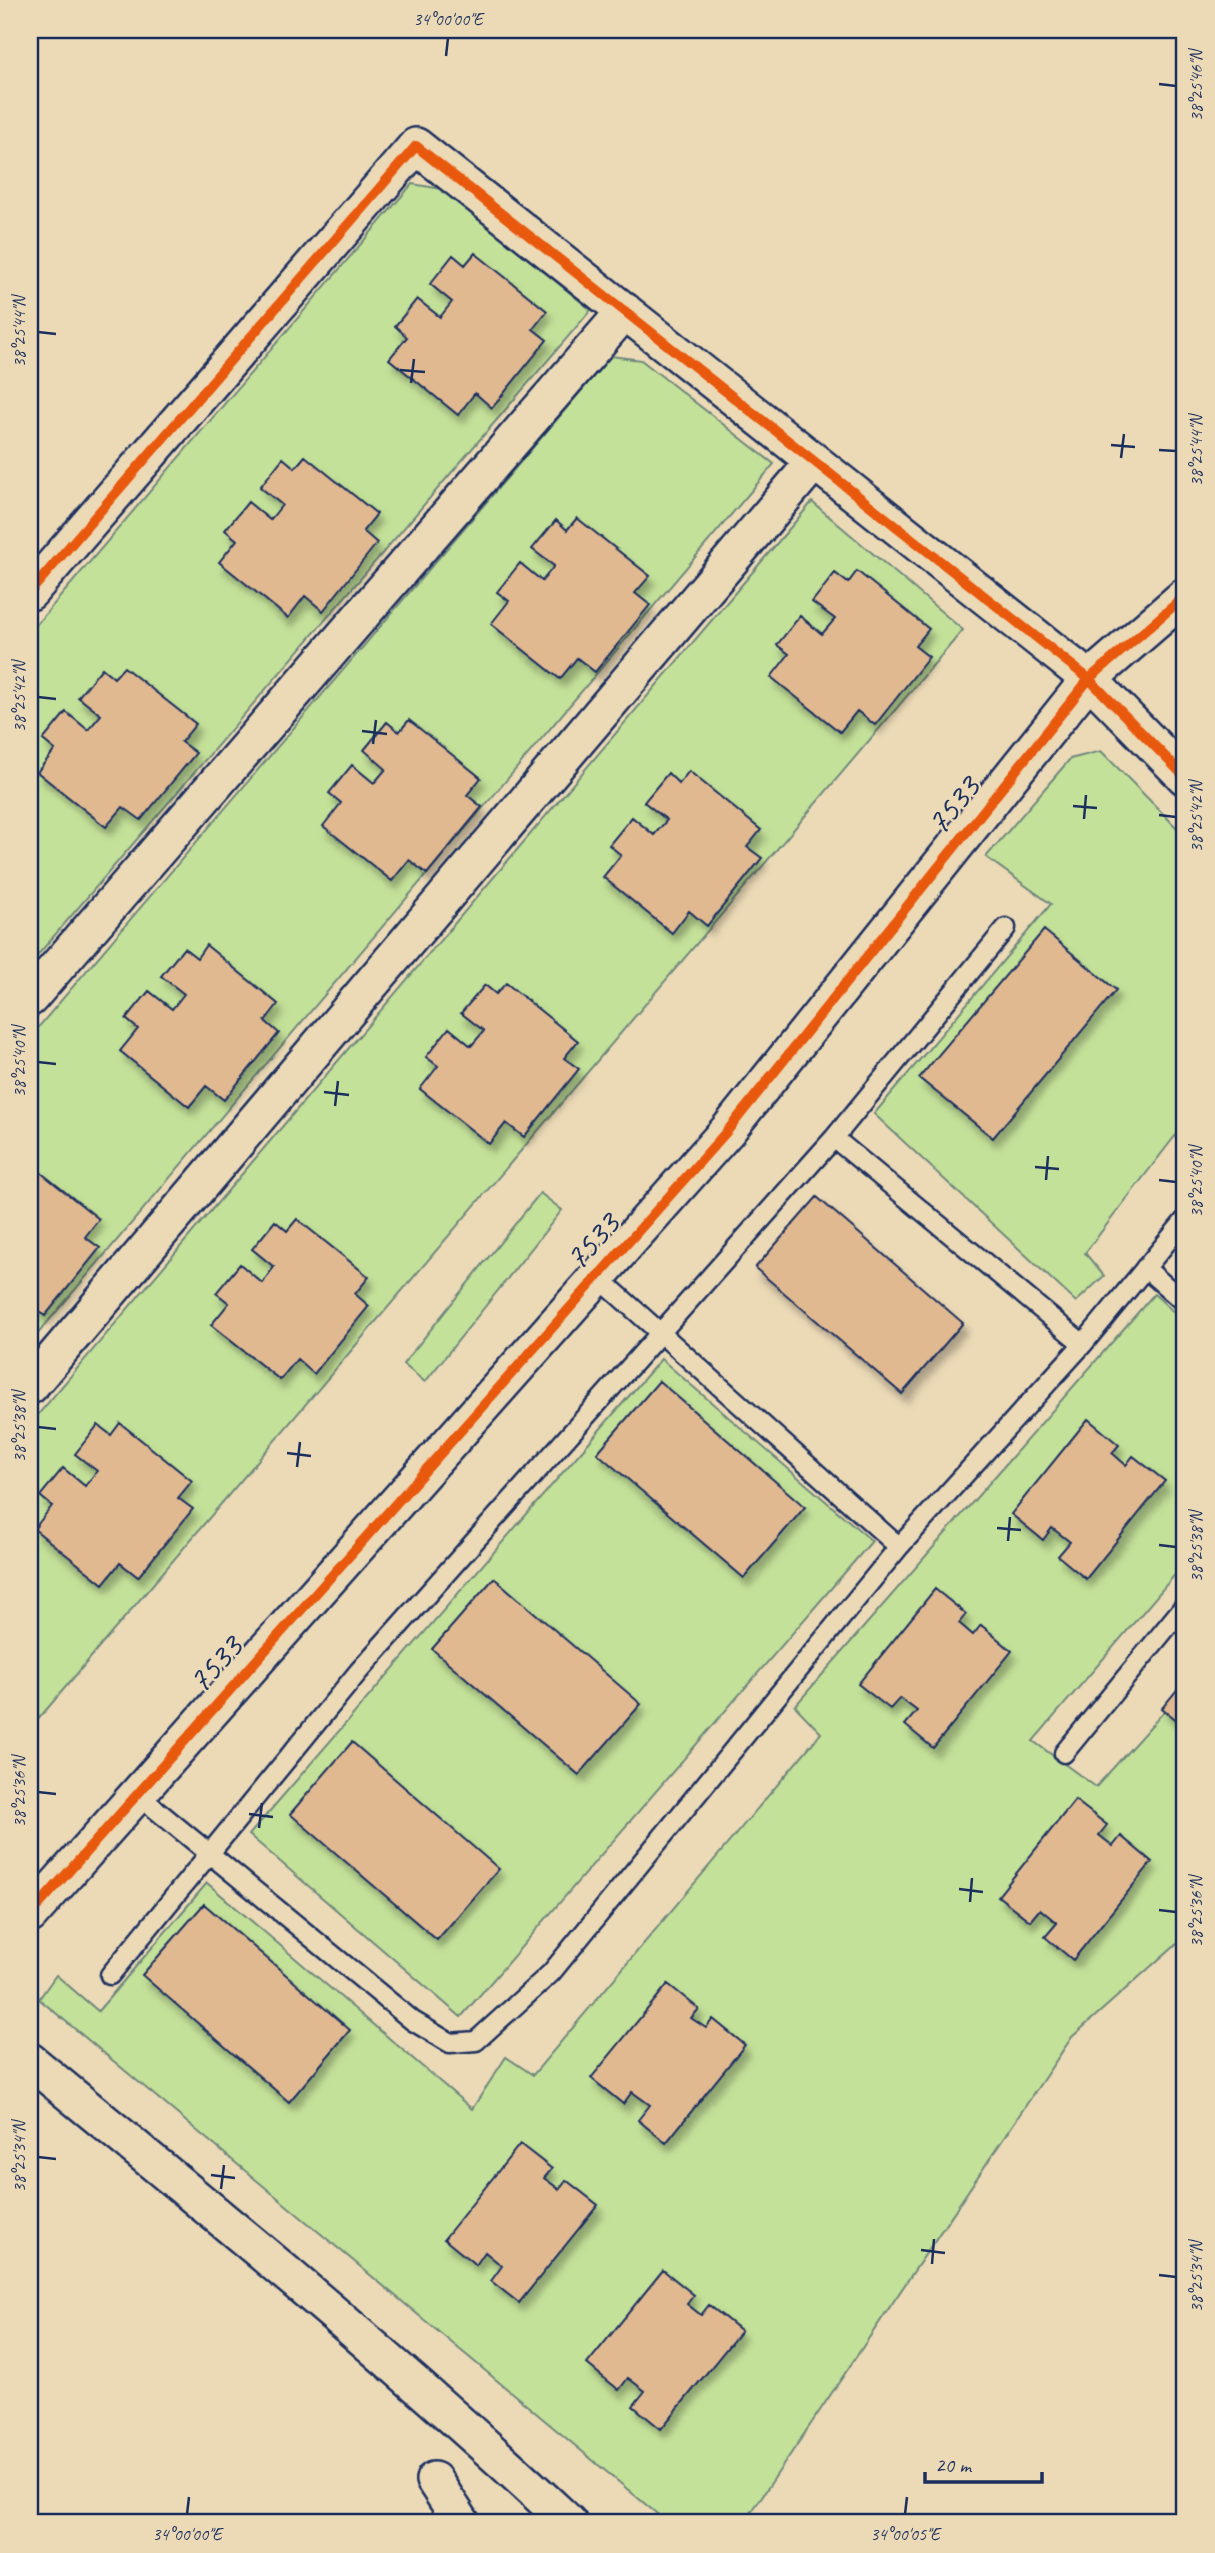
<svg xmlns="http://www.w3.org/2000/svg" width="1215" height="2553" font-family="Caveat,sans-serif">
  <style>
    .green { fill: #c4e199; stroke: #70887c; stroke-width: 2 }
    .building { fill: #e1b991; stroke: #1b2f5e; stroke-width: 2; filter: url(#shadow) }
    .lines { fill: none; stroke-linecap: round; stroke-linejoin: round }
    .lane-casing { stroke: #1b2f5e; stroke-width: 23 }
    .street-casing { stroke: #1b2f5e; stroke-width: 40 }
    .lane { stroke: #ecdab7; stroke-width: 18 }
    .street { stroke: #ecdab7; stroke-width: 35 }
    .cycleway-casing { stroke: #ecdab7; stroke-width: 15 }
    .cycleway { stroke: #e8590c; stroke-width: 10 }
    .ticks { fill: none; stroke: #1b2f5e; stroke-width: 2.5 }
    .labels { text-anchor: middle; dominant-baseline: central; stroke-width: 5; stroke-linejoin: round; paint-order: stroke }
    .street-label { font-size: 35px; fill: #1b2f5e; stroke: #ecdab7 }
    .neatline { fill: none; stroke: #1b2f5e; stroke-width: 2.5 }
    .ticks-label { font-size: 18px; text-anchor: middle; fill: #1b2f5e }
  </style>
  <defs>
    <filter id="shadow"><feDropShadow dx="4.5" dy="8" stdDeviation="3.5" flood-color="#0004"/></filter>
  </defs>
  <rect width="100%" height="100%" fill="#ecdab7"/>
  <filter id="ink" filterUnits="userSpaceOnUse"><feTurbulence type="fractalNoise" baseFrequency=".0143" numOctaves="2"/><feDisplacementMap in="SourceGraphic" scale="14" xChannelSelector="R" yChannelSelector="G"/><feConvolveMatrix kernelMatrix="1 2 1 2 8 2 1 2 1" color-interpolation-filters="sRGB"/></filter>
  <g filter="url(#ink)">
    <!-- green -->
    <path class="green" d="M412,184L442,189L591,310L30,964V632Z
      M611,356L641,360L774,464L30,1343V1037Z
      M812,502L963,630L30,1729V1424Z
      M1101,751L1185,836V1123L1085,1253L1104,1276L1076,1302L874,1114L1051,904L986,857L1070,759Z
      M540,1193L562,1210L425,1382L403,1364Z
      M1154,1294L1185,1322V1563L1033,1741L1096,1787L1185,1688V1936L1072,2037L744,2523H668L39,1999L56,1975L98,2011L207,1883L472,2109L506,2057L533,2075L821,1733L795,1706Z
      M661,1359L872,1541L461,2017L249,1835Z"/>
    <!-- building -->
    <path class="building" d="M475,253L547,311L533,329L547,340L492,408L475,393L458,415L389,359L407,337L395,326L417,299L440,317L452,302L430,284L453,255L465,265Z
      M305,456L377,514L363,531L377,543L323,611L305,596L288,618L219,562L237,540L225,530L248,502L270,520L282,505L260,487L283,458L295,468Z
      M577,518L650,576L635,593L650,605L595,672L577,658L560,679L491,624L509,601L497,592L520,563L542,581L554,566L532,549L556,520L567,530Z
      M857,571L929,629L915,646L929,657L875,725L857,711L840,732L771,677L789,654L777,645L800,616L822,634L835,619L812,602L835,573L848,583Z
      M124,667L196,724L181,742L196,753L141,820L123,807L106,827L37,772L55,750L43,740L66,712L88,730L101,715L78,697L102,668L114,678Z
      M409,720L481,778L467,795L482,807L427,874L409,860L392,881L323,826L341,803L329,793L352,765L374,783L386,769L364,750L387,722L399,732Z
      M689,771L761,830L747,847L762,858L707,926L689,911L672,933L603,877L621,855L609,845L632,817L654,835L667,820L644,802L668,773L679,784Z
      M1044,930L1116,990L993,1138L919,1078Z
      M206,945L278,1004L265,1021L279,1033L224,1100L206,1086L189,1107L120,1051L138,1029L126,1019L149,991L172,1009L184,994L161,976L184,948L197,958Z
      M506,983L578,1041L564,1058L579,1069L524,1137L506,1123L489,1144L420,1089L438,1066L426,1057L449,1028L471,1046L484,1031L461,1013L485,985L496,994Z
      M30,1164L99,1219L85,1237L100,1248L45,1316L30,1304Z
      M817,1197L963,1323L902,1394L755,1268Z
      M297,1219L369,1277L355,1294L369,1306L314,1374L297,1359L280,1380L211,1325L229,1303L216,1293L240,1264L262,1283L274,1267L252,1249L275,1221L287,1231Z
      M659,1381L805,1507L744,1578L597,1453Z
      M1088,1419L1119,1445L1112,1453L1126,1465L1133,1456L1165,1481L1086,1579L1058,1556L1070,1542L1052,1528L1043,1540L1011,1514Z
      M120,1423L192,1481L178,1498L193,1509L138,1577L120,1563L103,1584L34,1529L52,1506L40,1496L63,1468L85,1486L97,1471L75,1454L98,1425L111,1435Z
      M494,1578L641,1704L579,1775L432,1649Z
      M935,1589L966,1614L959,1623L973,1635L981,1625L1012,1651L933,1748L905,1725L917,1711L900,1698L890,1709L858,1684Z
      M1185,1680V1727L1162,1708Z
      M352,1742L499,1869L437,1940L290,1814Z
      M1075,1800L1107,1825L1099,1835L1113,1846L1121,1836L1152,1862L1073,1960L1045,1937L1057,1923L1040,1909L1030,1921L998,1896Z
      M204,1904L350,2030L289,2102L142,1975Z
      M668,1984L699,2009L691,2018L706,2028L713,2019L745,2045L666,2143L638,2120L650,2105L632,2092L623,2104L591,2078Z
      M520,2144L552,2169L544,2178L559,2189L566,2180L598,2205L519,2303L491,2281L502,2266L485,2252L476,2265L444,2239Z
      M663,2270L694,2295L687,2304L701,2315L709,2305L741,2331L661,2429L633,2406L645,2391L628,2378L619,2390L587,2364Z"/>
    <g class="lines">
      <defs>
        <path id="lane" d="M834,1138L1083,1344
          M1145,1268L1185,1303
          M598,1277L899,1547
          M1064,1753L1185,1605
          M137,1794L413,2021L450,2043L476,2041L551,1973L899,1547L1083,1344L1185,1220
          M110,1975L359,1671L834,1138L1006,928"/>
        <path id="street" d="M30,592L416,146L1089,679L1185,777
          M30,998L625,311
          M30,1386L814,462
          M30,1915L728,1130L1089,679L1185,596
          M30,2061C213,2211 396,2361 569,2523
          M434,2480L462,2523"/>
      </defs>
      <!-- lane casing -->
      <use href="#lane" class="lane-casing"/>
      <!-- street casing -->
      <use href="#street" class="street-casing"/>
      <!-- lane -->
      <use href="#lane" class="lane"/>
      <!-- street -->
      <use href="#street" class="street"/>
      <defs>
        <path id="cycleway" d="M30,592L416,146L1089,679L1185,777
          M30,1915L728,1130L1089,679L1185,596"/>
      </defs>
      <!-- cycleway casing -->
      <use href="#cycleway" class="cycleway-casing"/>
      <!-- cycleway -->
      <use href="#cycleway" class="cycleway"/>
    </g>
  </g>
  <!-- ticks -->
  <path class="ticks" d="M446,56L448,38M1159,84L1176,86M38,332L56,334M400,370L425,372M411,383L414,359M1111,445L1135,447M1159,450L1176,451M1121,458L1124,434M38,697L56,699M362,731L387,734M373,744L376,720M1073,806L1097,808M1159,815L1176,817M1084,819L1086,795M38,1062L56,1064M324,1092L349,1095M335,1106L338,1081M1035,1167L1059,1169M1046,1180L1048,1156M1159,1180L1176,1182M38,1427L56,1429M287,1453L311,1456M297,1467L300,1442M997,1528L1021,1530M1008,1541L1010,1517M1159,1545L1176,1547M38,1792L56,1794M249,1814L273,1817M259,1828L262,1803M959,1889L983,1892M970,1902L972,1878M1159,1910L1176,1912M38,2157L56,2159M211,2175L235,2178M221,2189L224,2165M921,2250L945,2253M932,2264L934,2239M1159,2275L1176,2277M187,2514L189,2497M905,2514L907,2497"/>
  <g class="labels">
    <!-- street labels -->
    <g class="street-label">
      <text transform="translate(953 805) rotate(-51)">7533</text>
      <text transform="translate(592 1241) rotate(-48)">7533</text>
      <text transform="translate(215 1664) rotate(-48)">7533</text>
    </g>
  </g>
  <!-- margin -->
  <rect width="1215" height="2553" fill="none" stroke="#ecdab7" stroke-width="77"/>
  <!-- scale -->
  <path d="M925 2472v10h117v-10" fill="none" stroke="#1b2f5e" stroke-width="3.5"/>
  <text x="935" y="2472" font-size="21" fill="#1b2f5e" stroke="#ecdab7" stroke-width="5" paint-order="stroke">20 m</text>
  <rect x="38" y="38" width="1138" height="2476" class="neatline"/>
  <g class="ticks-label">
    <text x="448" y="25">34°00'00"E</text>
    <text transform="translate(1196 86) rotate(-90)" y="6">38°25'46"N</text>
    <text transform="translate(19 332) rotate(-90)" y="6">38°25'44"N</text>
    <text transform="translate(1196 451) rotate(-90)" y="6">38°25'44"N</text>
    <text transform="translate(19 697) rotate(-90)" y="6">38°25'42"N</text>
    <text transform="translate(1196 817) rotate(-90)" y="6">38°25'42"N</text>
    <text transform="translate(19 1062) rotate(-90)" y="6">38°25'40"N</text>
    <text transform="translate(1196 1182) rotate(-90)" y="6">38°25'40"N</text>
    <text transform="translate(19 1427) rotate(-90)" y="6">38°25'38"N</text>
    <text transform="translate(1196 1547) rotate(-90)" y="6">38°25'38"N</text>
    <text transform="translate(19 1792) rotate(-90)" y="6">38°25'36"N</text>
    <text transform="translate(1196 1912) rotate(-90)" y="6">38°25'36"N</text>
    <text transform="translate(19 2157) rotate(-90)" y="6">38°25'34"N</text>
    <text transform="translate(1196 2277) rotate(-90)" y="6">38°25'34"N</text>
    <text x="187" y="2540">34°00'00"E</text>
    <text x="905" y="2540">34°00'05"E</text>
  </g>
</svg>
